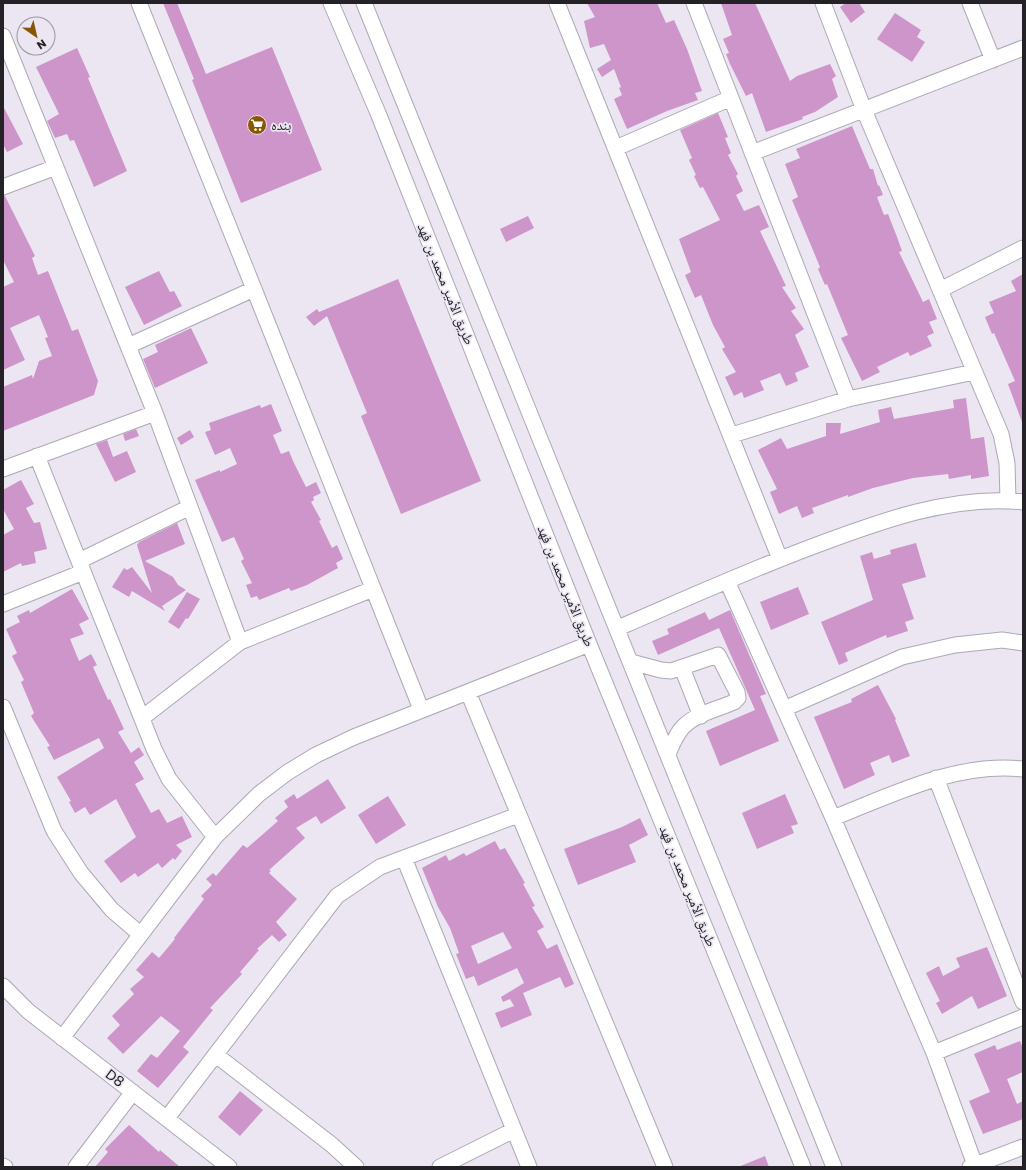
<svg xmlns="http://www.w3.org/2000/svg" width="1026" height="1170" font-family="Poppins,'Noto Naskh Arabic',sans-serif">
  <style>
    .building { fill: #cd95c9; fill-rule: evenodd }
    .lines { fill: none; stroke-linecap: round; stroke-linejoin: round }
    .minor-casing { stroke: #ada8b4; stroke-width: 17 }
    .minor { stroke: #fff; stroke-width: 15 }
    .labels { text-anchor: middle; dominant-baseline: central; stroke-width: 3.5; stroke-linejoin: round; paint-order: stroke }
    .poi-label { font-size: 14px; fill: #242227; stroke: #ebe6f2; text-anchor: start }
    .street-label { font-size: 14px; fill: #242227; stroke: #ebe6f2 }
  </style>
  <rect width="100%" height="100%" fill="#ebe6f2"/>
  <!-- building -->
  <path class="building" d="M163,3H177L206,74L272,47L322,170L241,203L192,80L194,79Z
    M587,3H657L666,23L674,20L687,49L702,91L695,93L698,100L667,111L627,129L614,99L622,95L619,88L621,87L614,69L602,77L597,69L611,60L604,44L590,48L584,21L595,17Z
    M721,3H755L790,81L797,76L830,64L836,76L832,79L838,97L815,112L802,117L803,119L766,132L752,93L746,96L730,64L726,54L729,53L723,39L732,35Z
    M846,3H859L865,12L851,23L840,7Z
    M895,13L921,30L917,37L925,42L912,62L877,39Z
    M77,48L90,77L88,78L127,171L94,187L74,140L70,141L67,134L55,138L47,121L59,114L36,67Z
    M3,106L23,144L7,152L3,144Z
    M718,113L728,137L725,138L731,153L728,155L738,174L736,176L743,191L736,195L744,211L759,205L769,227L760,231L786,286L782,287L796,308L791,311L804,329L795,335L809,367L795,373L798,381L786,386L780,373L760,381L764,390L744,398L742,392L734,396L725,377L736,372L722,349L725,347L713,325L701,295L695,298L685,275L691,272L679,239L720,220L703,187L700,188L694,176L696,175L689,160L692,158L680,130Z
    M852,126L870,169H873L878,186L879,185L883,195L877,197L884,215L888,214L897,237L902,251L899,252L923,302L929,299L937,319L929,322L934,333L927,336L932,346L910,356L908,352L877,367L880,372L862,381L841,338L848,335L827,284L825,285L818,269L820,267L792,200L798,197L785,164L800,158L796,149Z
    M3,196H5L35,256L32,258L38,275L48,271L72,331L78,329L98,381L94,395L3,431V387L32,375L33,379L39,361L52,356L45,338L48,337L39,315L10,328L25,360L3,370V287L14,282L3,260Z
    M528,216L534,228L506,242L500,229Z
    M159,271L170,292L174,291L182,306L144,325L125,287Z
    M1023,274V422H1022L1008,384L1015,381L994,333L992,334L985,317L994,313L989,302L1016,291L1011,281Z
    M398,279L481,481L401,514L361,416L367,413L327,316L314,326L306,317L317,309L319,312Z
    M191,328L208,363L155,388L143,359L158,352L155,345Z
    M966,398L971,439L984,437L989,476L971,479V475L949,479L948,474L913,478L873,488L848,497V495L812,508L814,513L802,518L797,506L779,514L770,492L777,489L758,450L781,438L787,449L826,436V423H841L840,434L880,422L878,410L891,407L894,419L954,408L953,400Z
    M271,404L282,431L273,435L281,454L289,451L293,461L306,487L316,482L321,493L313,497L314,500L311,502L321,520L319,521L332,548L337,545L343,559L336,563L338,568L307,585L291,591L289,588L259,600L257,596L251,598L246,585L252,583L241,561L244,559L234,537L222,542L195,480L220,470V472L237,464L230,448L215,455L205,432L211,430L209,423L260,405L261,408Z
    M136,429L139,436L125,441L123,434Z
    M190,430L194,437L181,445L177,438Z
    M107,440L113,457L127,451L136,472L115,482L96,444Z
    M21,480L34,504L26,508L34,523L40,522L47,549L34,552L36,563L22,566L21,563L3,572V535L14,529L3,509V490Z
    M177,523L185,544L145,561L173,577L178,585L186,590L162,606L165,611L132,591L129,597L112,587L124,568L127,570L132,567L152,593L137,545L139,542Z
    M916,543L926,577L902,584L914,619L905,622L908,631L887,638L886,635L845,653L848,661L839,665L821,622L873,600L860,556L872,552L874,559L891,554L890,550Z
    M798,587L809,614L771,630L760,602Z
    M72,589L89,619L79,624L84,634L70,639L79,661L91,654L97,665L93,667L108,700L110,699L124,729L118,732L131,753L139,747L144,755L134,762L144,779L135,784L151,813L159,809L167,823L182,816L192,837L176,845L182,851L175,860L173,858L162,868L158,863L138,877L135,873L121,883L104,861L136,837L116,799L90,815L85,807L75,813L69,802L71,801L57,777L104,748L99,738L54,760L47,747L50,746L31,716L34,713L21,682L24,680L12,656L17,653L6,629L20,622L17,616L29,610L30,613Z
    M187,592L200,599L188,619L186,618L179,629L168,622Z
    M730,610L766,694L760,696L779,741L720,766L706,731L755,710L719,628L658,655L652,641L669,634L667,629L705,612L709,620Z
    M878,685L896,719L895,720L910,756L892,763L889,755L870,763L875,775L844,789L814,717L852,702L851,699Z
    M328,779L346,808L321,824L316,816L296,828L305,838L269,870L271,871L269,873L297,899L276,922L287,935L279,942L272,935L257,949L259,950L240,972L242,974L210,1008L213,1010L183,1047L189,1052L158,1088L137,1071L151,1054L157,1058L180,1031L161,1016L123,1054L107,1038L120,1025L112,1016L134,994L130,989L144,977L136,970L152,952L159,958L175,939L174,938L204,899L201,896L212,885L206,879L213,873L216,876L243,845L247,848L278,821L275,818L288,807L284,801L294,794L297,799Z
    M785,794L798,824L791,826L794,833L757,849L742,813Z
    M388,796L406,825L376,844L358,815Z
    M640,818L648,835L629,845L636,862L578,885L564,849L622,827Z
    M495,841L500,850L505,848L525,883L523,884L535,906L532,907L544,927L537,931L547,949L557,944L574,984L565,988L560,977L523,993L532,1015L501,1028L495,1013L514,1006L510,999L503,1002L501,997L524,983L517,968L478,986L474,976L466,979L456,954L459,953L450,928L438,907L422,868L446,855L449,861L464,853L466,856ZM503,932L512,948L478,964L471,946Z
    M987,947L1007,996L978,1009L972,996L942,1014L936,1003L940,1001L926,973L939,966L943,976L960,967L956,958Z
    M1020,1041L1023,1048V1072L1007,1079L1017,1104L1023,1101V1119L983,1134L969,1101L990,1092L974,1054L995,1045L997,1050Z
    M240,1091L263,1110L240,1136L218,1117Z
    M129,1125L159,1152L160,1150L180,1167H95L108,1152L105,1149Z
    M765,1156L769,1167H738Z"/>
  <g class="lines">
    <defs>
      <path id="minor" d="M139,3L254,289L421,709
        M331,3L378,113L589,644L803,1167
        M364,3L834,1167
        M557,3L780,559
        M694,3L848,399
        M823,3L864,110L1001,434L1007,463L1008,500
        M970,3L993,60
        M3,36L155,413L240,642
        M616,148L731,98
        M752,153L1023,48
        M3,187L56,167
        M940,290L1023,248
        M128,346L254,289
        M732,435L848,399L974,372
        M37,456L154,749L169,779L215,837
        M3,469L155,413
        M79,561L190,507
        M727,581L833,818L934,1053L975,1165
        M3,604L83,572
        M618,628C683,600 747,571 814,546C878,522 953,494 1023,502
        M631,662L661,670L671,671L718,655L737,692L738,698L734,702C718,709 695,714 683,727C676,734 672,745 668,754
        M682,668L701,716
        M468,692L665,1167
        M3,707L54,831L81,873L112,910L140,934
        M784,709L902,657L955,645L1002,640L1023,643
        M142,718L240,642L373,589
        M936,778L1023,1002
        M833,818C894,794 956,762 1023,769
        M404,858L529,1167
        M3,986L28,1011L229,1167
        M62,1038L215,837L259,794L288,772L316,755L354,737L589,644
        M934,1053L1023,1017
        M216,1055L332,1145L356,1167
        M167,1118L337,896L380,867L518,815
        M3,1166L5,1167
        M76,1167L133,1092
        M440,1167L514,1130
        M970,1167L1023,1147"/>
    </defs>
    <!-- minor casing -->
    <use href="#minor" class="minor-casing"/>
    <!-- minor -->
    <use href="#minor" class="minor"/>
  </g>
  <!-- icons -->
  <defs>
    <symbol id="supermarket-disc" viewBox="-11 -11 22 22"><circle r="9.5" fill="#895601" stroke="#ebe6f2"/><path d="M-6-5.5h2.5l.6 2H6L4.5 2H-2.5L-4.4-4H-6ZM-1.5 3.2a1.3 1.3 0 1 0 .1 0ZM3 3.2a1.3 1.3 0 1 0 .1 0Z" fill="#fff"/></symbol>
  </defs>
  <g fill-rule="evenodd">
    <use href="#supermarket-disc" x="246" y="114" width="22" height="22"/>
  </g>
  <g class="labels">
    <!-- poi labels -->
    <g class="poi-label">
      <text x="271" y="125">بنده</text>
    </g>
    <!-- street labels -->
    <g class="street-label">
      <text transform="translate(446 284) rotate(68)">طريق الأمير محمد بن فهد</text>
      <text transform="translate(566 586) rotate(68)">طريق الأمير محمد بن فهد</text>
      <text transform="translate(688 886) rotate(68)">طريق الأمير محمد بن فهد</text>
      <text transform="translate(115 1078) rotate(37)">D8</text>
    </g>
  </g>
  <!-- border -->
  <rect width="1026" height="1170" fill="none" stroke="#242227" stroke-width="8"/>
  <!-- north arrow -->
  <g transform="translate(36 36) rotate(146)"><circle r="19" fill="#ebe6f2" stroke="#9b98a1"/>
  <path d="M0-3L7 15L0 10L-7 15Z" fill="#895601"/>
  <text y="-6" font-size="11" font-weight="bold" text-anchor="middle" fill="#242227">N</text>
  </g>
</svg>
